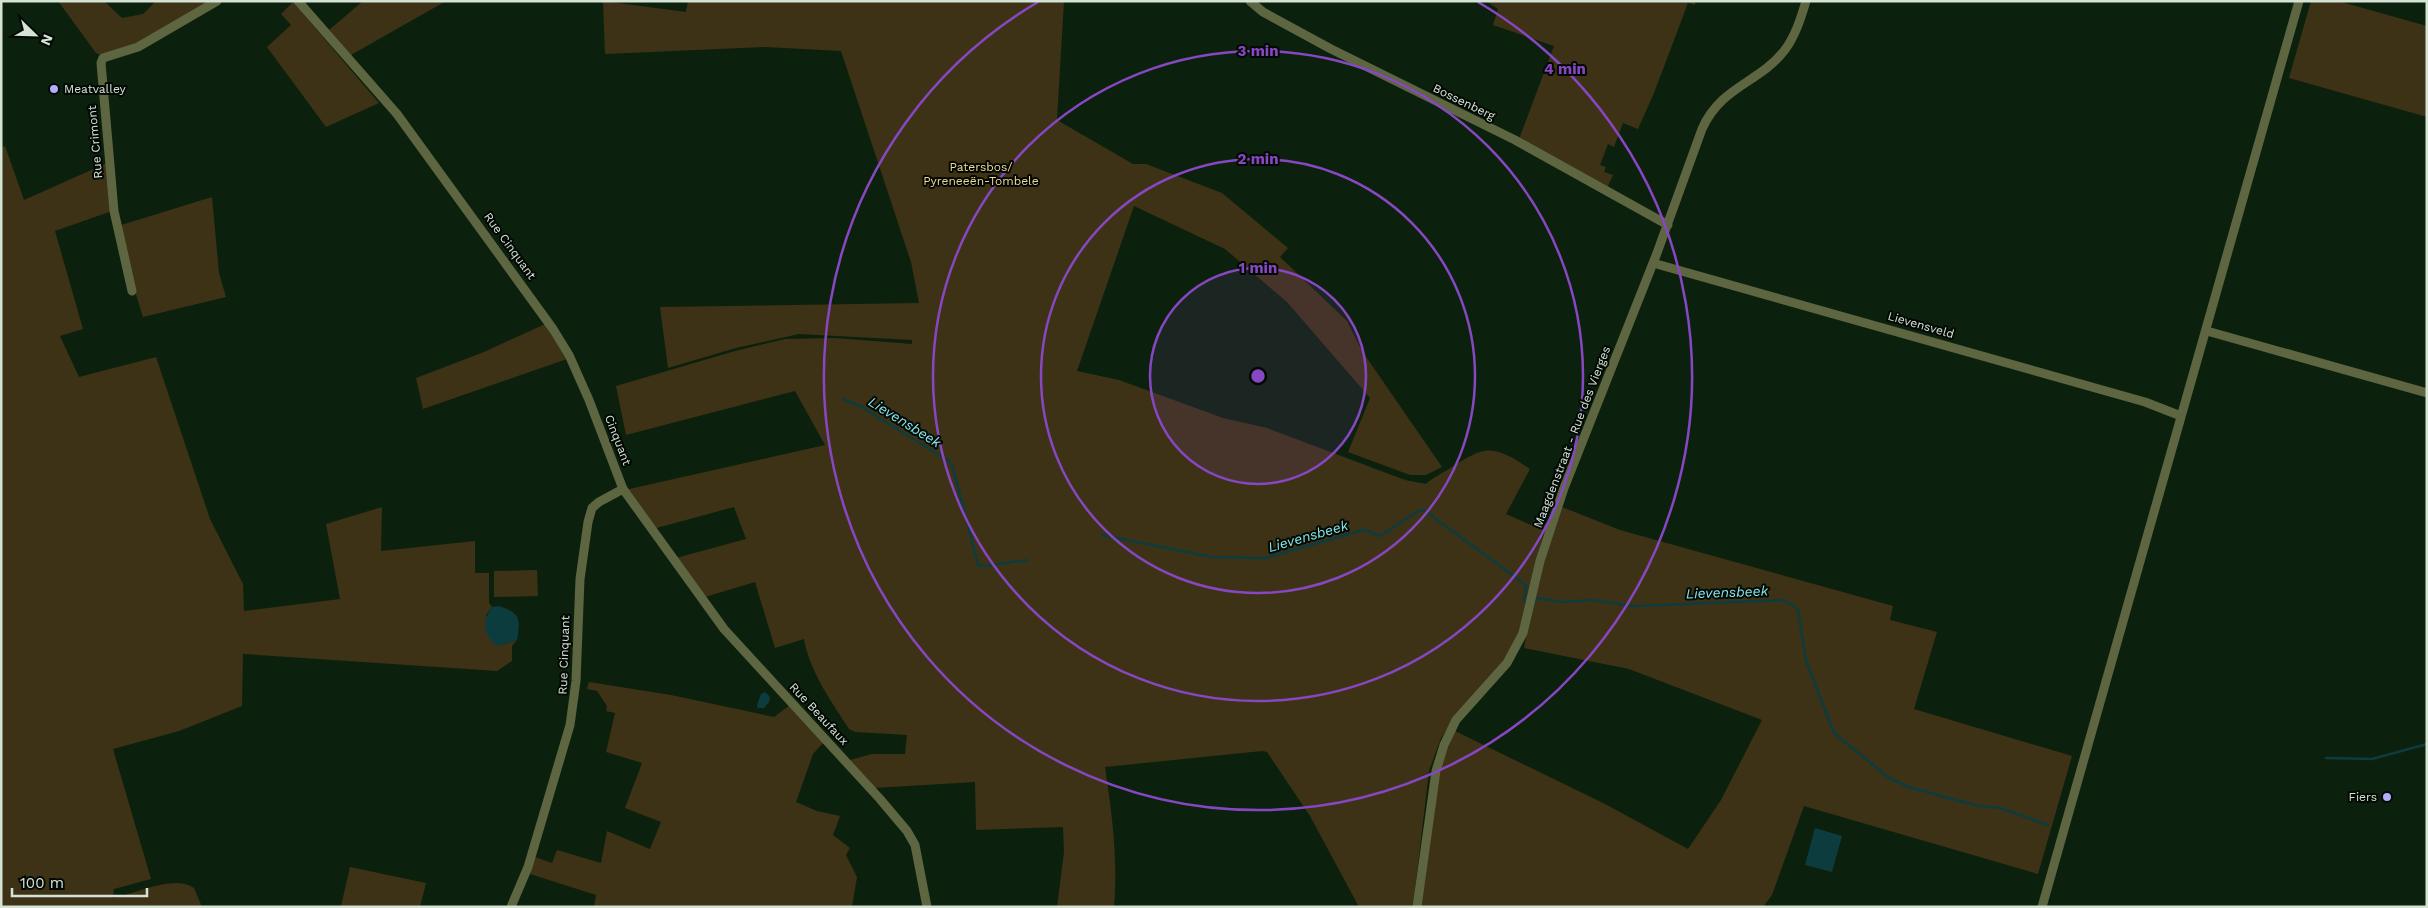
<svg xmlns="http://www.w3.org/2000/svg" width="2428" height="908" font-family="'Work Sans',sans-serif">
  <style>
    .green { fill: #3d3216 }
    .water { fill: #0d3c3f }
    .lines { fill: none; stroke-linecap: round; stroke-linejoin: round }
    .stream { stroke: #0d3c3f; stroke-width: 2.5 }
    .minor { stroke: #5e6541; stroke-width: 9 }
    .ring { fill: none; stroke: #8847c2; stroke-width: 2.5 }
    .poi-dot { fill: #b2adf9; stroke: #020803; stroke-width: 2 }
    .labels { text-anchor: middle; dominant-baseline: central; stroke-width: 4; stroke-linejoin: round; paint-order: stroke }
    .poi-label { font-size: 12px; fill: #d5e3d5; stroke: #020803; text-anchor: start }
    .street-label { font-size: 12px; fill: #d5e3d5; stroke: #020803 }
    .park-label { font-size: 12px; fill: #f4d996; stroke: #020803 }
    .water-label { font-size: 14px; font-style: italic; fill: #86e5eb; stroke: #020803 }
    .centre { fill: #8847c2; stroke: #020803; stroke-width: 2.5 }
    .ring-label { font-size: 15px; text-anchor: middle; font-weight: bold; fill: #8847c2; stroke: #020803; stroke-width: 4; stroke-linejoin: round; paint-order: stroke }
  </style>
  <rect width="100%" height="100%" fill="#0c210d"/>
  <!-- green -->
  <path class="green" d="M58,1H104L122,18L143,14L156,1H214L138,44L101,55L96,53Z
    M363,1H446L351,55L329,30Z
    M603,1L686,12L688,1H1064L1057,120L1133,164H1146L1222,193L1288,248L1280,257L1347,321L1362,351L1442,467L1426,475H1410L1348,452L1370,398L1287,302L1225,249L1134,206L1077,371L1119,380L1223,418L1267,428L1405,480L1426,484C1432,478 1441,474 1449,469C1486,445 1492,444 1530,469L1506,514L1531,525L1534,520L1546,524L1537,558L1532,590L1517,639L1497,671L1455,717L1441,738L1429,771L1413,907H1359L1310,816L1267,752L1262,751L1105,767C1112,814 1118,859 1114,907H1057L1064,852L1063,827L976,830L975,782L874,788L850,760L872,754H905L907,735L855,732L849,729C831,701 810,672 804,639L775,648L755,582L705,597L676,558L746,539L734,507L653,529L625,490L825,445L795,391L626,435L616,386L735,351L785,339L835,338L912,344V340L799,334L736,348L668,368L660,307L919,303L911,262L841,51L766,47L605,54Z
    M1486,1H1696L1695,5L1688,3L1654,93L1638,129L1623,123L1614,147L1608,144L1600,165L1606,167L1604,172L1613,175L1607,188L1519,139L1554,46L1493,25L1498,9Z
    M2311,1H2338L2427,26V117L2289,78Z
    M293,2L379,103L326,127L267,47L291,25L281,14Z
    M5,146L24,200L107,163L112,211L55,231L83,329L60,336L79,377L156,357L210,519L243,584L244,611L340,599L326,524L382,507L381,551L475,541V573H489V603L492,607L486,615L504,644L517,640L512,646V661L497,671L243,654L242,706L179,731L113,749L151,879L114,889L113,898C135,894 175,874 194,888L202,907H1V148Z
    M212,197L219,273L226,297L143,317L127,266L118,226Z
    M545,324L567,359L423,409L416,378L484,352Z
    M1562,507L1620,530L1893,606L1890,620L1937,632L1914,709L2072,756L2038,874L1804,806L1772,895L1763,907H1421L1439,779L1443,759L1455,731L1605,804L1688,849L1721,800L1762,720L1629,669L1524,648L1534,590Z
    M537,570L538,596L494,597V571Z
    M589,682L671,695L774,717L790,705L824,742L813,754L796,802L817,811L840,816L833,835L850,848L846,855L857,877L852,907H594L596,895L530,874L535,857L552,863L557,850L601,863L607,831L650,849L661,822L625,808L642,763L606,752L615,713L606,711L607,706L597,691L587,689Z
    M350,867L426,883L420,907L341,906Z"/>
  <!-- water -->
  <path class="water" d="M498,606C520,612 521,619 517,640L497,646C483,634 481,622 492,607Z
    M765,692L770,697L769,702L764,708H758L757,705L761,694Z
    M1815,828L1842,836L1832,872L1805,865Z"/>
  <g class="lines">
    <!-- stream -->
    <path class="stream" d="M843,399L860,406L949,461L953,468L978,565L986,566L1027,560
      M1102,535L1212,557L1265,558L1360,531L1366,530L1380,536L1420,510L1425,511L1526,585L1524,601L1527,605
      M1533,605L1537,598L1563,602L1591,600L1633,606L1784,600L1798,609L1806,661L1834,733L1889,778L1909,787L1974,805L2000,808L2048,825
      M2326,758L2372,759L2427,744"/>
    <!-- minor -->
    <path class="minor" d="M298,1L397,114L553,329L569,355L589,400L623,489L724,629L880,799L907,831L915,845L927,907
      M1250,1L1263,12L1331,49L1515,140L1668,225
      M1653,263L2145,402L2181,416
      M132,291L114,211L101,63L103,58L138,47L217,1
      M2207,331L2427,393
      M511,907L528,867L570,725L576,681L580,579L588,522L592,508L599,502L623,489
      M1417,907L1436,771L1444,745L1456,720L1507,663L1523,633L1540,561L1564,488L1657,253L1702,129C1721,86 1759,83 1784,51C1795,37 1801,18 1806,1
      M2042,907L2299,1"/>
  </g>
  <!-- distance rings -->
  <circle cx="1258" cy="376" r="108" fill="#8847c2" fill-opacity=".12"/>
  <g class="ring">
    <circle cx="1258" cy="376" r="108"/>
    <circle cx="1258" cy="376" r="217"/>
    <circle cx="1258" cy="376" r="325"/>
    <path d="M1478 2A434 434 0 1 1 1038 2"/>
  </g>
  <!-- markers -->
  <g class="poi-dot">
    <circle cx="54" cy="89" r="5"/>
    <circle cx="2387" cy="797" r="5"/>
  </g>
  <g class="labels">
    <!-- poi labels -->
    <g class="poi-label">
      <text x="64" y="89">Meatvalley</text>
      <text x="2377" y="797" text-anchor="end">Fiers</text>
    </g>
    <!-- street labels -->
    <g class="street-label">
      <text transform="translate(1464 102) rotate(26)">Bossenberg</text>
      <text transform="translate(95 142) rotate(-95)">Rue Crimont</text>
      <text transform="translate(510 246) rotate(54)">Rue Cinquant</text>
      <text transform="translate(1921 325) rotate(16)">Lievensveld</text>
      <text transform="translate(1572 437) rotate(-69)">Maagdenstraat - Rue des Vierges</text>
      <text transform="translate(618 440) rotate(69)">Cinquant</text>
      <text transform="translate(564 655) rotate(-88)">Rue Cinquant</text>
      <text transform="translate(819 714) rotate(47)">Rue Beaufaux</text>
    </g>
    <!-- park labels -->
    <g class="park-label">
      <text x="981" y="167">Patersbos/<tspan x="981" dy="14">Pyreneeën-Tombele</tspan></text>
    </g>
    <!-- water labels -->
    <g class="water-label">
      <text transform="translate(905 422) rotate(32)">Lievensbeek</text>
      <text transform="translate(1308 536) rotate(-16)">Lievensbeek</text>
      <text transform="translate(1727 592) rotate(-2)">Lievensbeek</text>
    </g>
  </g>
  <circle cx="1258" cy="376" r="8" class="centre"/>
  <g class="ring-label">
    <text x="1258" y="56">3 min</text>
    <text x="1565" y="74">4 min</text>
    <text x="1258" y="164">2 min</text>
    <text x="1258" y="273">1 min</text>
  </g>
  <!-- border -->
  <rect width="2428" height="908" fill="none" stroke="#d5e3d5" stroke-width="5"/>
  <!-- north arrow -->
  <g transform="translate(35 35) rotate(113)" stroke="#020803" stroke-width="4" paint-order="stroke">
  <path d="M0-4L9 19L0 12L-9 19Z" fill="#d5e3d5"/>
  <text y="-8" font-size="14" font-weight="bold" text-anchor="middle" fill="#d5e3d5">N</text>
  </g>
  <!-- scale -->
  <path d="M12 888v8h135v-8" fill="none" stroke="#d5e3d5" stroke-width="2.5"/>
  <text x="20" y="888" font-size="15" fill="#d5e3d5" stroke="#020803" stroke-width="4" paint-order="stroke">100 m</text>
</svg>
